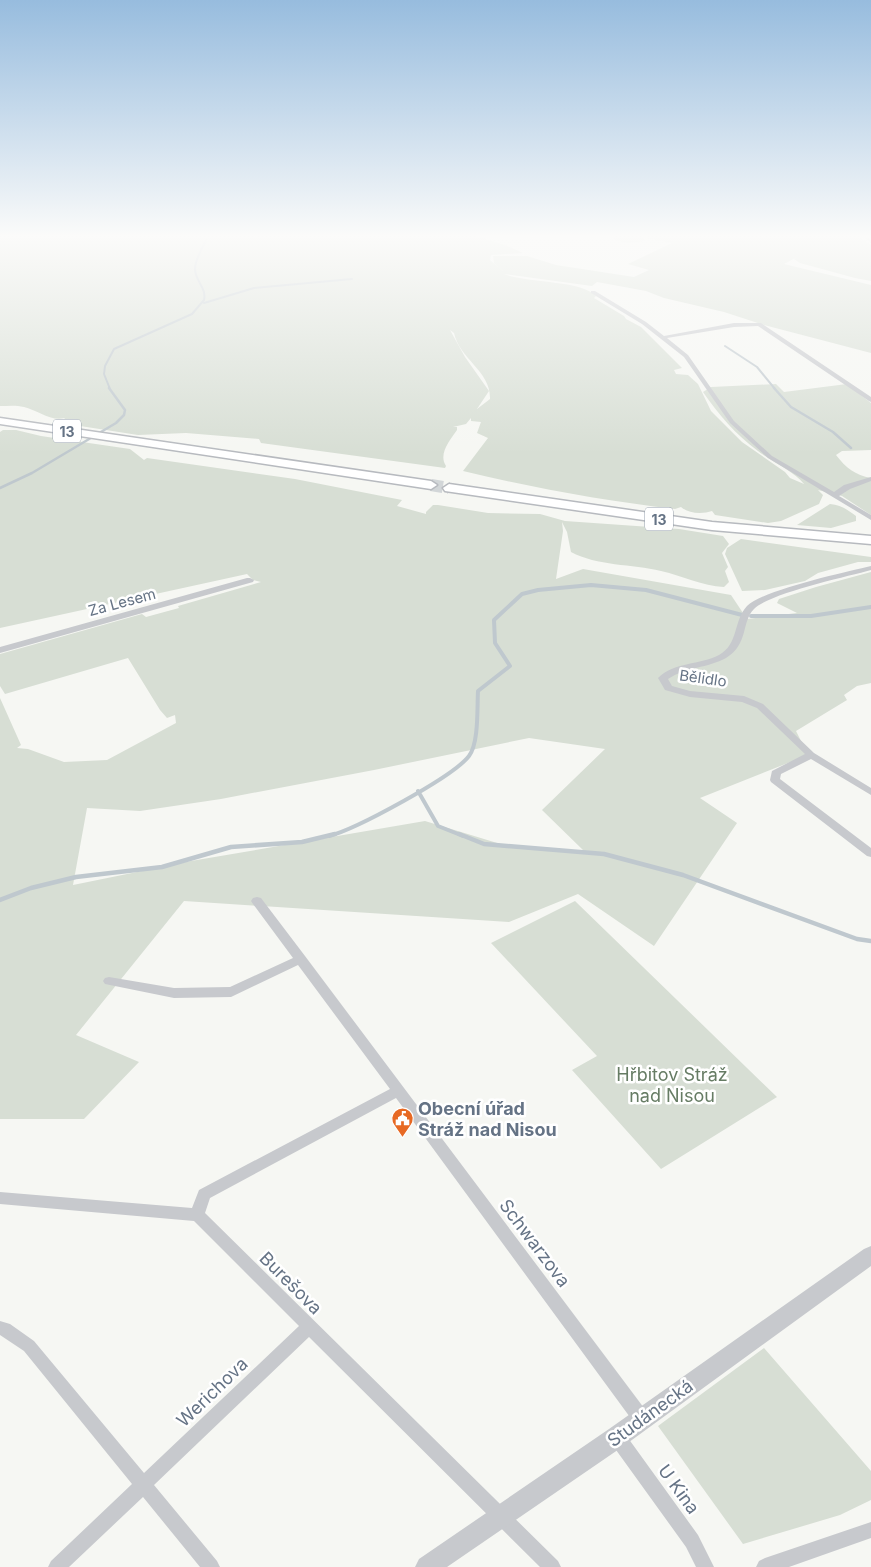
<svg xmlns="http://www.w3.org/2000/svg" width="871" height="1567" font-family="Inter,sans-serif">
  <style>
    .green { fill: #d7ded4; fill-rule: evenodd }
    .lines { fill: none; stroke-linecap: round; stroke-linejoin: round }
    .stream-far3 { stroke: #bfc8ce; stroke-width: 2 }
    .stream-far2 { stroke: #bfc8ce; stroke-width: 2.5 }
    .stream-far1 { stroke: #bfc8ce; stroke-width: 4 }
    .stream { stroke: #bfc8ce; stroke-width: 4.5 }
    .primary-tunnel { stroke: #d2d6d8; stroke-width: 12; stroke-dasharray: 12 5.5; stroke-linecap: butt }
    .primary-casing { stroke: #b7babf; stroke-width: 3 }
    .minor { fill: #c7c9cd; fill-rule: evenodd }
    .tertiary { fill: #c7c9cd; fill-rule: evenodd }
    .primary { fill: #fff; fill-rule: evenodd }
    .labels { text-anchor: middle; dominant-baseline: central; stroke-width: 5; stroke-linejoin: round; paint-order: stroke }
    .shield { fill: #fff; stroke: #939daa; stroke-width: 1 }
    .shield-label { font-size: 14px; font-weight: bold; fill: #657385 }
    .street-label { font-size: 15px; fill: #657385; stroke: #fff }
    .near-park-label { font-size: 18px; fill: #667c64; stroke: #fff }
    .near-poi-label { font-size: 18px; font-weight: bold; fill: #657385; stroke: #fff; text-anchor: start }
    .near-street-label { font-size: 18px; fill: #657385; stroke: #fff }
  </style>
  <rect width="100%" height="100%" fill="#f6f7f3"/>
  <!-- green -->
  <path class="green" d="M0,235H472L505,245L523,253L491,255L490,260L503,271L494,263L493,256H527L556,265L634,277L649,270L628,264L672,243L646,238L644,236L642,237L645,241L628,243L615,240L614,237L610,235H857L871,245V281L855,278L800,263L794,259L797,257L784,264L871,285V353L764,325L724,312L664,298L646,291L597,282L592,286L504,274C526,283 582,280 596,296L594,298L624,316L626,319L641,327L682,368L674,370L676,374L688,375L698,384L711,411L742,442L785,472L790,478L804,484C794,471 772,462 758,451C735,434 719,415 703,392L711,387L776,384L784,392L847,384L871,403V450L842,451L836,455C846,468 855,475 871,478V515L842,496L818,490L823,495L819,504L781,521L768,523L715,515L712,511C703,514 689,514 681,507L675,509C604,501 533,488 463,471L488,438L477,433L481,422L471,421V418L466,424L453,427H457V430C450,440 438,454 446,466L445,468L261,443L259,439L186,433L138,435L61,423L65,418C51,422 37,410 24,407C16,405 8,406 0,406ZM450,330L454,333C460,360 491,371 490,399L477,409L489,391L465,357Z
    M3,430H16L41,436L130,449L144,460L147,458L295,479L402,500L397,506L426,514V512L433,505H438L488,513L540,514L565,521L679,529L723,536L729,544L722,553L728,567L725,571L729,582L724,587C702,586 683,576 661,571C632,564 597,566 571,552L567,532L562,522L563,531L556,579L583,569L731,595L747,619L797,613L777,603L779,599L816,587L871,572V683L857,686L844,695L847,700L796,731L808,755L700,798L737,823L654,946L578,894L509,922L184,901L76,1035L139,1062L84,1119H0V698L21,745L17,748L28,749L64,762L107,760L176,723L175,715L167,718L160,710L128,658L5,694L0,686V654L142,614L146,617L179,608L178,606L261,582L253,580L247,574L0,628V432ZM529,738L605,749L542,810L584,851L507,846L425,821L191,861L73,885L87,808L140,811L221,799L374,770Z
    M830,504C841,505 848,510 856,516V521L831,528L797,525Z
    M741,539L871,557V562H858L818,573L805,581L765,590L742,591L725,554L727,548Z
    M575,901L777,1097L661,1169L572,1070L597,1056L491,943Z
    M764,1348L871,1471V1500L840,1515L743,1544L658,1426Z"/>
  <g class="lines">
    <!-- stream-far3 -->
    <path class="stream-far3" d="M863,235L871,242
      M204,303L254,288L352,279
      M725,346L757,367L775,389
      M110,389L104,374L105,366L114,349L192,314L204,300C207,288 195,281 195,269C195,258 204,245 209,235"/>
    <!-- stream-far2 -->
    <path class="stream-far2" d="M774,388L791,407L833,432L851,448
      M0,488L32,473L116,423L124,415L125,410L109,388"/>
    <!-- stream-far1 -->
    <path class="stream-far1" d="M751,616H811L871,607
      M418,791L438,826L463,836
      M329,836C356,829 453,777 469,756C479,743 477,708 478,691L510,666L495,643L494,620L522,594L538,590L591,585L646,590L746,616"/>
    <!-- stream -->
    <path class="stream" d="M459,834L484,844L604,854L683,875L857,939L871,941
      M0,900L31,888L76,877L162,867L231,847L302,842L335,834"/>
    <!-- primary-tunnel -->
    <path class="primary-tunnel" d="M431,485L449,488"/>
    <defs>
      <path id="primary" d="M0,418L431,481L437,485L431,489L0,424Z
        M449,484L712,522L871,536V544L712,530L445,491L443,488Z"/>
    </defs>
    <!-- primary casing -->
    <use href="#primary" class="primary-casing"/>
    <!-- minor -->
    <path class="minor" d="M591,291H595L646,322L664,336L734,323H761L871,397V402L869,401L758,326L734,327L667,338L688,355L734,421L772,456L834,492L844,485L871,477V481L850,489L839,496L871,515V520L768,458L730,423L684,357L642,324L591,293Z
      M871,566V570C846,577 770,593 754,609C741,622 749,644 726,658C708,668 686,667 668,679L672,686L690,691L744,696L763,704L814,753L871,788V795L811,759L781,774L780,779L871,848V857L867,856L771,782L770,780L772,771L805,754L757,708L742,702L690,697L665,690L658,678C674,662 700,665 719,655C739,644 733,621 747,606C763,590 846,572 871,566Z
      M247,578H250L254,580L253,582L0,653V647Z
      M257,897L261,898L305,956L647,1412L649,1418L647,1424L641,1426L635,1424L396,1098L210,1198L205,1213L558,1561L561,1567H540L309,1337L154,1485L217,1561L220,1567H200L143,1497L69,1567H48L51,1561L132,1484L24,1351L0,1335V1321L10,1324L34,1341L144,1473L299,1326L194,1221L0,1204V1192L192,1208L199,1190L390,1089L298,965L231,997L174,998L105,984L103,981L105,978L109,977L174,988L230,987L293,958L253,904L251,901L253,898Z
      M617,1429L623,1431L698,1535L714,1567H696L686,1547L611,1443L609,1437L611,1431Z
      M871,1522V1538L789,1567H756L759,1561L765,1558Z"/>
    <!-- tertiary -->
    <path class="tertiary" d="M871,1246V1266L625,1445L447,1567H415L419,1559L609,1429L864,1249Z"/>
    <!-- primary -->
    <use href="#primary" class="primary"/>
  </g>
  <!-- sky -->
  <linearGradient id="sky" x2="0" y2="1"><stop stop-color="#97bcde"/><stop offset="0.52" stop-color="#fbfbfa"/><stop offset="1" stop-color="#fbfbfa" stop-opacity="0"/></linearGradient>
  <rect width="871" height="454" fill="url(#sky)"/>
  <!-- icons -->
  <defs>
    <symbol id="civic-pin" viewBox="-11 -11 22 30"><path d="M0 17L-7.5 6A9.5 9.5 0 1 1 7.5 6Z" fill="#e76923" stroke="#fff"/><path d="M-.6-6.5H3V-4.5H.6V-3L4-1V1h2V6H-6V1h2V-1L-.6-3ZM-1.2 2.5V6h2.4V2.5Z" fill="#fff"/></symbol>
  </defs>
  <g fill-rule="evenodd">
    <use href="#civic-pin" x="390" y="1106" width="25" height="34"/>
  </g>
  <g class="labels">
    <!-- shield labels -->
    <g class="shield">
      <rect x="53" y="419.5" width="28" height="23" rx="4"/>
      <rect x="645" y="507.5" width="28" height="23" rx="4"/>
    </g>
    <g class="shield-label">
      <text x="67" y="431">13</text>
      <text x="659" y="519">13</text>
    </g>
    <!-- street labels -->
    <g class="street-label">
      <text transform="translate(122 602) rotate(-15)">Za Lesem</text>
      <text transform="translate(703 678) rotate(8)">Bělidlo</text>
    </g>
    <!-- near-park labels -->
    <g class="near-park-label">
      <text x="672" y="1074">Hřbitov Stráž<tspan x="672" dy="21">nad Nisou</tspan></text>
    </g>
    <!-- near-poi labels -->
    <g class="near-poi-label">
      <text x="418" y="1108">Obecní úřad<tspan x="418" dy="21">Stráž nad Nisou</tspan></text>
    </g>
    <!-- near-street labels -->
    <g class="near-street-label">
      <text transform="translate(535 1243) rotate(53)">Schwarzova</text>
      <text transform="translate(291 1283) rotate(45)">Burešova</text>
      <text transform="translate(212 1392) rotate(-44)">Werichova</text>
      <text transform="translate(650 1413) rotate(-36)">Studánecká</text>
      <text transform="translate(679 1489) rotate(54)">U Kina</text>
    </g>
  </g>
</svg>
